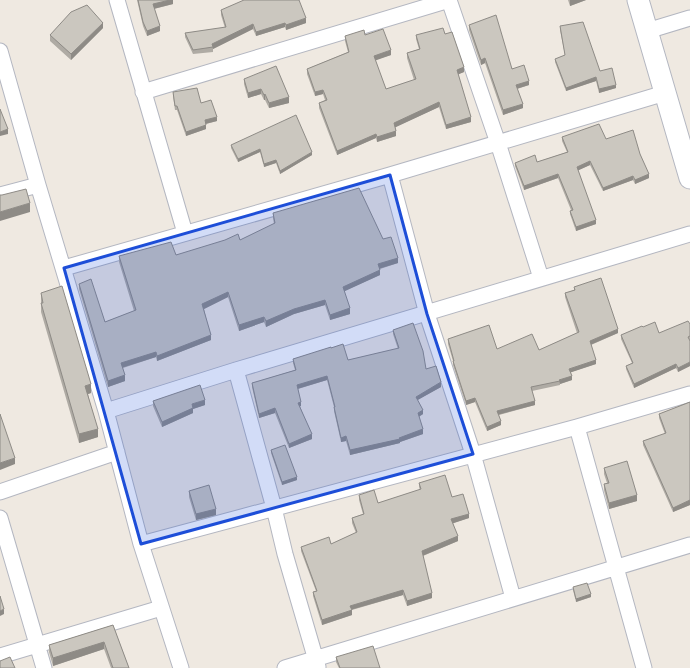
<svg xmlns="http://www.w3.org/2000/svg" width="690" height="668" font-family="Poppins,sans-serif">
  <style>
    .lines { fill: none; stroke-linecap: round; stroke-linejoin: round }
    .street-casing { stroke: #b4b7c1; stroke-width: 17 }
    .secondary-casing { stroke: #b4b7c1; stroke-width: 23 }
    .street { stroke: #fff; stroke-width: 15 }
    .secondary { stroke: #fff; stroke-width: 21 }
    .wall { fill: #afaba4 }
    .shaded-wall { fill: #8e8b86 }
    .building { fill: #cbc7bf; stroke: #8e8b86 }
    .marked { fill: #1d4ed8; fill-opacity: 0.2; stroke: #1d4ed8; stroke-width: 3; stroke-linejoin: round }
  </style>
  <rect width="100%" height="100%" fill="#efe9e1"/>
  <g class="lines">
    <defs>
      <path id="street" d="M117,0L185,233
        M449,0L498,143L541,278
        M647,31L690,18
        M0,51L38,185L106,411L141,544L181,668
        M143,92L449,0
        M390,175L427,314L473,454L513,598
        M0,195L38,185
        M64,268L390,175L665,93
        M236,370L274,508L285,554L318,667
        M106,411L236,370L690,234
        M577,427L644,668
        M0,492L117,452
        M0,518L44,668
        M141,544L577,427L690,394
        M0,656L161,608
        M285,668L690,545"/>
      <path id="secondary" d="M638,0L690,178"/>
    </defs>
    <!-- street casing -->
    <use href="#street" class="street-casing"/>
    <!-- secondary casing -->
    <use href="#secondary" class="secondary-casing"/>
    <!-- street -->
    <use href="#street" class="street"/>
    <!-- secondary -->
    <use href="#secondary" class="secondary"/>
  </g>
  <!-- wall -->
  <path class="wall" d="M137,0H173V4L154,9L160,31L147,36L143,26Z
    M568,0H586L570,6Z
    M221,10L306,23L286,30L285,27L256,36L253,29L213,49V52L193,54L185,37V33L225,28L221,15Z
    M469,25L529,85L517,89L523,108L503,115L485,63L481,65L469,30Z
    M560,26L600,71L616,88L599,93L596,81L566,91L555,62V59L565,55L560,30Z
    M103,28L71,60L50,41V35Z
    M445,34L464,72L458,74L471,122L446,129L439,107L395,127L396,136L377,142L376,138L337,155L319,108V103L325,100L323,94L315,96L307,74V69L348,52L345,41V36L365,35L391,55L375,60L386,89L414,80L407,58V53L419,49L416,39V35Z
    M244,79L289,103L269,108L265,100H264L261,94L248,98L244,84Z
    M173,92L201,103L217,121L206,124V129L186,136L177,110H175L173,96Z
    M562,137L606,139L640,154L649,178L635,184L633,180L603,191L590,165L578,170L596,224L576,231L570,214V211L571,210L558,178L524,190L515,166V163L537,162L567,152L562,141Z
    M231,145L312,155L280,174L276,163L264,167L260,152L238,162L231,148Z
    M273,213L383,239L398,263L380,269V275L344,291L350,314L330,320L325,305L294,314L266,327L264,322L239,331L228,297L204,309L211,340L157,361L156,357L123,368L125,381L108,387L79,289V284L105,322L134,311L119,262V256L176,255L240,240L274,224L273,218Z
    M574,287L618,333L591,345L596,364L571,372L572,380L560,384V385L532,391L535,405L499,415L501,425L487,431L475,402L466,405L453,365V361L448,344V339L497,349L539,350L577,333L565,297V293L574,290Z
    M41,293L91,393L88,394L98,437L79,443L41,312Z
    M690,324V366L678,372L676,368L634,388L626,369V366L632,363L621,339V335L643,327L659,333Z
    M393,330L426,369L441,387L417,400L423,414L419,417L423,434L400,442V443L350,455L346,441L341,442L334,411V407L327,380L298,389L301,406H300L312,439L289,448L275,413L259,418L252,387V383L295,370L293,363V359L331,348L348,360L398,349L393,334Z
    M153,401L205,405L193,409V413L162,427L153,406Z
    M690,402V505L673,512L643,445V441L665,434L659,418V414Z
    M271,450L297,480L282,485L271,453Z
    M604,468L637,501L609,509L604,490V484L607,483L604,474Z
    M419,483L452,497L469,518L453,523L458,541L423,556L432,598L407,606L403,595L352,610V615L322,625L313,596V592L316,591L301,551V547L331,544L356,533L352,523V518L363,514L359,500V495L378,503L420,490L419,487Z
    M189,491L216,515L196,520L189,497Z
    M573,587L591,597L576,602L573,590Z
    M113,625L129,668H111L104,649L53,666L49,652V645Z
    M336,657L380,668H339L336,662Z"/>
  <!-- shaded-wall -->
  <path class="shaded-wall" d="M170,0H173V4L153,9V4Z
    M570,0H586L570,6Z
    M306,18V23L286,30V25Z
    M103,23V28L71,60V54Z
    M285,23V27L256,36V32Z
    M253,24V29L213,49L212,44Z
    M160,26V31L147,36V31Z
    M391,50V55L374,61V56Z
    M485,58V63L481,65V60Z
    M464,67V72L457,75V70Z
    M596,77V81L566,91V88Z
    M529,81V85L516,89V85Z
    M616,85V88L599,93V89Z
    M261,89V94L248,98V93Z
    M323,90V94L315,96V92Z
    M265,94V100H264V95Z
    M289,97V103L269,108V103Z
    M439,102V107L394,128V123Z
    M523,104V108L503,115V110Z
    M217,117V121L205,124V120Z
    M471,117V122L446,129V125Z
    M206,125V129L186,136V132Z
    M8,129V134L0,136V132Z
    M396,131V136L377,142V137Z
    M376,134V138L337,155V151Z
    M260,149V152L238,162V159Z
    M312,152V155L280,174V171Z
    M276,160V163L264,167V164Z
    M590,161V165L577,171V167Z
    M558,174V178L524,190V186Z
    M649,174V178L635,184V180Z
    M633,176V180L603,191V188Z
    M30,203V212L0,221V212Z
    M596,220V224L576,231V227Z
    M398,258V263L378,269V264Z
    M380,270V275L343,292V287Z
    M228,292V297L202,310V304Z
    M325,300V305L294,314L266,327V321L294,309Z
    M350,308V314L330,320V315Z
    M264,317V322L239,331V325Z
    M618,329V333L590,345V341Z
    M211,335V340L157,361V356Z
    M156,352V357L121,368V363Z
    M596,360V364L569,373V369Z
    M690,362V366L678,372V368Z
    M676,364V368L634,388V384Z
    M125,375V381L108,387V381Z
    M327,376V380L297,389V385Z
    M572,376V380L560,384L559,380Z
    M441,382V387L416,401V397Z
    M91,384V393L85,395V386Z
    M475,398V402L466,405V401Z
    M205,400V405L193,409V413L162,427V422L192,404Z
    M535,401V405L497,415V411Z
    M301,402V406L298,407V403Z
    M275,408V413L259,418V414Z
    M423,410V414L418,417V413Z
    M501,421V425L487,431V427Z
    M98,429V437L79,443V434Z
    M423,429V434L400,442V443L350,455V450L399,438Z
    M312,434V439L289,448V444Z
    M346,436V441L341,442V438Z
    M15,458V464L0,470V463Z
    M297,477V480L282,485V482Z
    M637,495V501L609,509V503Z
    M690,500V505L673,512V508Z
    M216,509V515L196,520V514Z
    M469,514V518L451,524V519Z
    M458,536V541L422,556V551Z
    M403,590V595L350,610V606Z
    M432,593V598L407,606V601Z
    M591,594V597L576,602V599Z
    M4,609V614L0,616V611Z
    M352,610V615L322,625V620Z
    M104,642V649L53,666V658Z"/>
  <!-- building -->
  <path class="building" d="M138,0H170L153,4L160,26L147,31L143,22Z
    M244,0H299L306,18L286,25L285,23L256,32L253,24L212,44L213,47L193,50L185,33L226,27L221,10Z
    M87,5L103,23L71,54L50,35L71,12Z
    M496,15L512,69L524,65L529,81L516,85L523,104L503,110L485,58L481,60L469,25Z
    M583,22L600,71L612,68L616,85L599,89L596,77L566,88L555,59L565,55L560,26Z
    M443,28L445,34L452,32L464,67L457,70L471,117L446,125L439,102L394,123L396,131L377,137L376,134L337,151L319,103L327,100L323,90L315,92L307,69L349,52L345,36L364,30L365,35L383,29L391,50L374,56L386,89L416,79L407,53L420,49L416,35Z
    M276,66L289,97L269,103L265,94L264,95L261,89L248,93L244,79Z
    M197,88L201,103L211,100L217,117L205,120L206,125L186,132L177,106H175L173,92Z
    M0,109L8,129L0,132Z
    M296,115L312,152L280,171L276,160L264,164L260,149L238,159L231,145Z
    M599,124L606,139L633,130L640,154L649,174L635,180L633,176L603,188L590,161L577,167L596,220L576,227L570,211L573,210L558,174L524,186L515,163L535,155L537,162L568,152L562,137Z
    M359,188L383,239L391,237L398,258L378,264L380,270L343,287L350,308L330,315L325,300L294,309L266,321L264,317L239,325L228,292L202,304L211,335L157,356L156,352L121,363L125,375L108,381L79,284L91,279L105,322L136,310L119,256L171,242L176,255L225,240L238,234L240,240L275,223L273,213Z
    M26,189L30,203L0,212V195H2Z
    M601,278L618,329L590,341L596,360L569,369L572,376L559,380L560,381L531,387L535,401L497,411L501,421L487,427L475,398L466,401L453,361H454L448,339L489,325L497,349L532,334L539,350L579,332L565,293L575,290L574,287Z
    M62,286L91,384L85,386L98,429L79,434L41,303H43L41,293Z
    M688,321L690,324V336L688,337L690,341V362L678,368L676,364L634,384L626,366L633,363L621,335L642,326L643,327L655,322L659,333Z
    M413,323L423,351L426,369L436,366L441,382L416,397L423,410L418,413L423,429L399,438L400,439L350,450L346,436L341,438L334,407H335L327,376L297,385L301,402L298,403L312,434L289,444L275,408L259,414L252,383L296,370L293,359L331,347V348L343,344L348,360L399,348L393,330Z
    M200,385L205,400L192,404L193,408L162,422L153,401Z
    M690,402V500L673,508L643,441L666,433L659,414Z
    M0,414L15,458L0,463Z
    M285,445L297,477L282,482L271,450Z
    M627,461L637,495L609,503L604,484L609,483L604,468Z
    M445,475L452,497L463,494L469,514L451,519L458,536L422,551L432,593L407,601L403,590L350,606L352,610L322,620L313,592L317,591L301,547L329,537L331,544L357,532L352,518L364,514L359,495L374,490L378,503L421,489L419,483Z
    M209,485L216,509L196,514L189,491Z
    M587,583L591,594L576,599L573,587Z
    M0,596L4,609L0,611Z
    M113,625L129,668H113L104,642L53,658L49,645Z
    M373,646L380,668H340L336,657Z
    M10,657L15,668H0V661Z"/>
  <!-- marked area -->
  <path class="marked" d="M390,175L427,314L473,454L141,544L64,268Z"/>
</svg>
